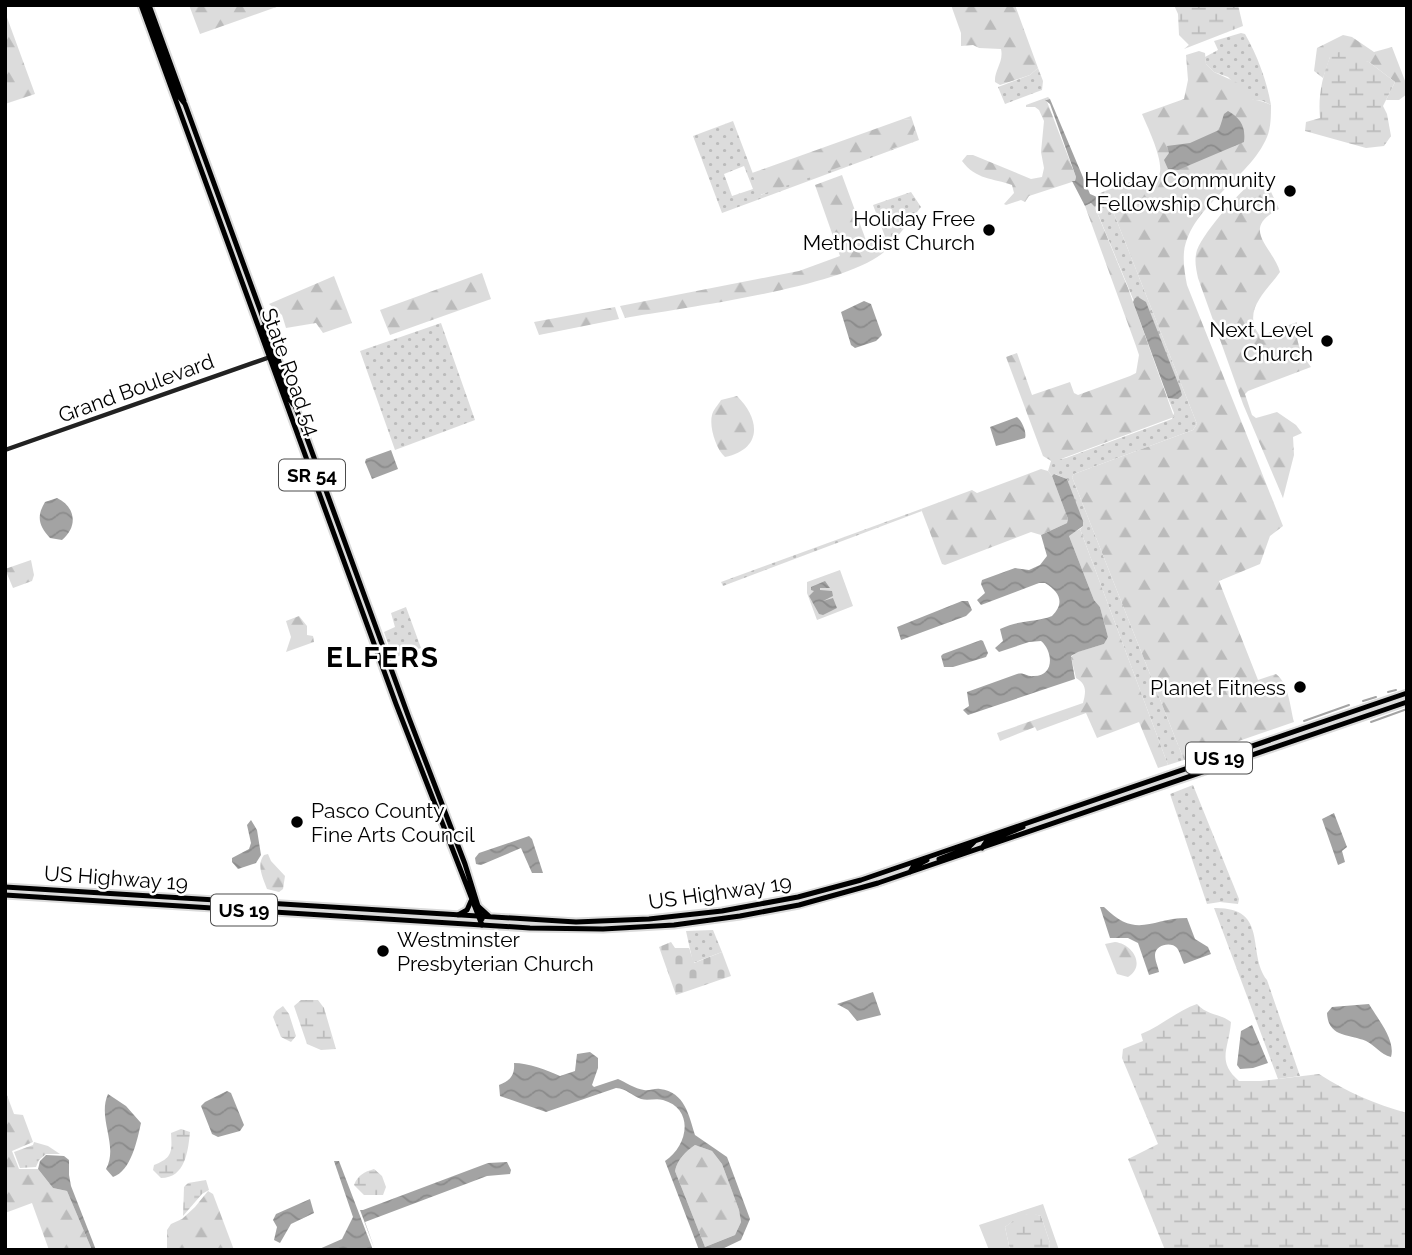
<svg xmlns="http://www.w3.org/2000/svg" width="1412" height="1255" font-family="Raleway,sans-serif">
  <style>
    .grass { fill: url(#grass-dots); fill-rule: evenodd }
    .forest { fill: url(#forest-firs) }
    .wetland { fill: url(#wetland-marsh) }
    .cemetery { fill: url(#cemetery-stones) }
    .park { fill: #dcdcdc }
    .water { fill: url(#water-waves); fill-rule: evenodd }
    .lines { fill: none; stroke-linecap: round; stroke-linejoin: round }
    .stream { stroke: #a3a3a3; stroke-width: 2 }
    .primary-casing { stroke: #dbdbdb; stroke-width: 9 }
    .trunk-casing { stroke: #dbdbdb; stroke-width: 9 }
    .secondary { stroke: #222; stroke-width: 4.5 }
    .primary { stroke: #000; stroke-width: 5 }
    .trunk { stroke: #000; stroke-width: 5 }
    .poi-dot { fill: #000; stroke: #fff; stroke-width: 2.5 }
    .labels { text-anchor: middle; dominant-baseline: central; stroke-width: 5; stroke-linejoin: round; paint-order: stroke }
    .shield { fill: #fff; stroke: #4c4c4c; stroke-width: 2 }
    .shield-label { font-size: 19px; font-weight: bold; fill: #000 }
    .poi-label { font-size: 21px; fill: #000; stroke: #fff; text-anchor: end }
    .street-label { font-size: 21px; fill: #000; stroke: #fff }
    .district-label { font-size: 28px; font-weight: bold; letter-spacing: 2px; fill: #000; stroke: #fff }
  </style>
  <defs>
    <pattern id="grass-dots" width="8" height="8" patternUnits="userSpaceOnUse" patternTransform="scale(1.75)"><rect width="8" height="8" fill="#dcdcdc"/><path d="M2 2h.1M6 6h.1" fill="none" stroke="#bbb" stroke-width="1.8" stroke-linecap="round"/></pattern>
    <pattern id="forest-firs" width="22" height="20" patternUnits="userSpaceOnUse" patternTransform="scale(1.75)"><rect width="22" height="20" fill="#dcdcdc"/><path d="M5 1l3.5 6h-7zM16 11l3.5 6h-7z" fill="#bbb"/></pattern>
    <pattern id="wetland-marsh" width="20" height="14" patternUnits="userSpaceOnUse" patternTransform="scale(1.75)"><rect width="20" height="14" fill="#dcdcdc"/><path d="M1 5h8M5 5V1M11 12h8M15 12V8" fill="none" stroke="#bbb"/></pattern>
    <pattern id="cemetery-stones" width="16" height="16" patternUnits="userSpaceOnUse" patternTransform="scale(1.75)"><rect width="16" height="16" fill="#dcdcdc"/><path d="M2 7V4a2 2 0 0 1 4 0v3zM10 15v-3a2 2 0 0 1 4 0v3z" fill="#bbb"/></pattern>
    <pattern id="water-waves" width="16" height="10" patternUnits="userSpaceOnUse" patternTransform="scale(1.75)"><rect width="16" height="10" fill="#a3a3a3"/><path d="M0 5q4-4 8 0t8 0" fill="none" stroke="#8b8b8b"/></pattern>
  </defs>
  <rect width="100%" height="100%" fill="#fff"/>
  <!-- grass -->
  <path class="grass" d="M1241,33L1245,34C1257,55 1267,81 1271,105L1263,101L1249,99L1228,77L1214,72L1206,64L1205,57L1218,50L1214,41Z
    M1038,68L1043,81L1042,90L1005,104L998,87L1030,75Z
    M911,116L919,140L722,213L693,136L733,121L761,195L911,120L903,119ZM744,166L753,189L732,196L724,174Z
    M1105,191L1197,424L1193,430L1074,474L1072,477L1184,760L1168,765L1080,529L1083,526L1067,479L1055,474L1052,476L1048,471L1051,461L1066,458L1172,419L1174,413L1168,398H1174L1095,207L1098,203L1096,195Z
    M911,192L921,207L889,247L873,205Z
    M441,323L475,420L395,450L360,351Z
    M921,509L922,511L723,586L721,582Z
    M406,607L421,648L393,658L384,632L395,627L391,613Z
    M1193,785L1239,899L1238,904L1220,902L1207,904L1170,794Z
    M1214,908C1270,907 1246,953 1267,980L1300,1076L1278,1079Z
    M713,930L722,952L693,963L686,931Z"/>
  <!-- forest -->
  <path class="forest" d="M189,5H282L200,34Z
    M951,5H1015L1038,68L1030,75L1000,85L995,82C994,70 1004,62 1001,49L979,48L973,45L961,46V33Z
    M5,12L35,94L5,104Z
    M1343,35L1352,37L1374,52L1392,47L1407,86V94L1399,100H1386L1395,82L1369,62L1330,57L1323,78L1314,71L1317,48Z
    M1199,51L1205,53L1206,64L1214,72L1240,84C1248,105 1254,96 1271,105C1271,115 1271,128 1267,137C1249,180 1191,204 1184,252C1183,264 1185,274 1187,285L1283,526L1270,536L1260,564L1219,581L1258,680L1276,674C1289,684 1290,707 1294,722L1184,760L1072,477L1074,474L1193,430L1197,424L1105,191L1144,177L1152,178L1159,175C1165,163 1148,128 1142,114L1184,99L1188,80L1186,55Z
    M1048,97L1050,99H1046L1076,177L1075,181L1029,196L1025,202L1021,200L1006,205L1004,204L1014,193L1012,185C993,178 976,180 962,161L967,155H973L1031,179L1042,177L1044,168L1041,152L1044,121L1039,110L1035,107H1026V105Z
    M903,119L911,120L915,128L911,142L760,195L752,173Z
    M842,175L867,243L884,236L889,247C858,286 680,308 625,318L620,306L799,271L840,256L815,185Z
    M1261,175L1264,177L1279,209C1239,229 1273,247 1280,272C1266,292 1241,311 1260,336L1297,322C1295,341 1300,352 1311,367L1248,391L1245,394L1252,415L1256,418L1277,412L1296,425L1302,433L1293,437L1294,455L1283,498L1243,404L1198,278C1196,268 1194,260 1197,250C1205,230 1243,187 1261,175Z
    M1091,203L1094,205L1128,288L1174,417L1053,462L1043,456L1006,357L1017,353L1032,395L1070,382L1074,393L1078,395L1130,376L1136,373L1139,355L1136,346L1085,206Z
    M482,273L491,299L390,335L380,310Z
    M334,276L352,323L323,333L316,323L286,328L282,315L269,304Z
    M615,307L619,319L539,335L534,322Z
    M737,396C761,420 762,449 725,457C716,449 709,427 712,415C713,410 718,405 721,400Z
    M1041,469L1048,471L1052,476L1068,519L1067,523L1041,535L1031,532L945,565L942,564L921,509L972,490L977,493Z
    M1080,529L1168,765L1158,768L1139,722L1097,738L1086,713L1037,731L1035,727L1000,741L997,733L1083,703C1086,692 1087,684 1076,678L1071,657L1077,652L1104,644L1108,637L1100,607L1094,600L1069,536L1070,534Z
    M31,560L34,575L32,581L13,588L5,569Z
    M299,616L307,626V635L313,636L314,642L286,652L291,637L286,621Z
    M268,854L271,861L285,876L283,889L279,892L267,889C263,878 256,865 264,855Z
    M1115,942C1133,944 1146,966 1128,977L1117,974L1105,944Z
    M5,1090L14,1114L23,1115L33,1142L12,1151L19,1169H38L53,1188L67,1191L92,1250H49L32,1203L5,1213Z
    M695,1145L712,1151L722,1164L739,1210L741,1222L735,1235L705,1247L675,1171C677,1160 686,1151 695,1145Z
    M208,1191L213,1194L234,1250H167V1230L171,1224L182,1219L195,1207Z"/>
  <!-- wetland -->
  <path class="wetland" d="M1174,5H1238L1243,26L1184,49L1189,45L1179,35L1178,14Z
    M1339,52L1369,62L1395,82L1383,106L1387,114L1391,136L1384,146L1366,148L1305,131L1306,122L1320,118C1318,97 1322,77 1330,57Z
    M301,1000H318L324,1008L336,1049L321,1050L307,1044L294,1006Z
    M1197,1004C1208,1016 1219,1013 1231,1022C1229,1049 1216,1061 1239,1081H1261L1319,1074C1347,1092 1375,1104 1407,1113V1250H1165L1128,1159L1158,1144L1122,1058L1123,1049L1143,1041L1141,1034C1161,1026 1177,1011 1197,1004Z
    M283,1006L289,1014L296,1036L291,1042L281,1037L273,1017L276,1011Z
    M181,1129L190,1132C188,1152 185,1178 161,1178L153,1170L154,1165C173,1158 172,1151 171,1133Z
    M34,1142L48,1146L60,1154H46L39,1160L36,1167L20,1168L14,1152L33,1145Z
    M374,1169L382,1176L386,1187L383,1195H364L354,1185C358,1175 364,1172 374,1169Z
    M206,1180L209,1190L202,1194L183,1216L184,1187L188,1183Z
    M1032,1213L1041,1216L1050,1243L1049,1250H1010L1005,1227L1019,1216Z"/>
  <!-- cemetery -->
  <path class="cemetery" d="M671,942L675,948H689L694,963L722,952L731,976L676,995L659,947Z"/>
  <!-- park -->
  <path class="park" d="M840,570L853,606L817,620L807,593V582Z
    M1043,1204L1059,1250H1049L1050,1243L1041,1216C1026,1211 1017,1218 1005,1227L1010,1250H989L979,1225Z"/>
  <!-- water -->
  <path class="water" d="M1050,99L1090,194L1097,197L1098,203L1095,207L1091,203L1085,206L1072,181H1075L1076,177L1050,104L1045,100Z
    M1228,111C1240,118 1246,126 1244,142L1178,170L1168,169L1164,160L1169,153L1167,146L1190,143L1219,130L1224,114Z
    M1138,297L1146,302L1180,388L1182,395L1178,399L1168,398L1133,302L1135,298Z
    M864,301L871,304L882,335L876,341L855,348L851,345L841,312Z
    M1017,417C1022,421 1027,432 1025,438L996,446L990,427Z
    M391,450L398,469L372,479L365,462L366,459Z
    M1054,474L1067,479L1083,521V526L1069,536L1094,600L1100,607L1108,637L1104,644L1078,652L1071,656L1075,679L968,715L963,710L969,706L967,692L1017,674C1025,672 1026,677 1034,676C1055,676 1053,651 1041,641L1029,642L999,652L995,648L1003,641L1000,629C1021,619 1034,623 1052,616C1065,603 1060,592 1045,583H1039L981,605L977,600L985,593L981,584L982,580L1015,568L1029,570L1040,565L1047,556L1041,535L1067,523L1068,519L1052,476Z
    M57,498C76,507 78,527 62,540L50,538C39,526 36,517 45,502Z
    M825,581L830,588H820V590L832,591L833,596L823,601L833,598L837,608L823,615L819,614L809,596L814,591L811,590V587Z
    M962,601H968L972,610L966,616L901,640L897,627Z
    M981,640L983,641L988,653L986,657L953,667H944L941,656L943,654Z
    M1334,813L1347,847L1342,851L1345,862L1338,865L1322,819Z
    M251,820L257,830L261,855L256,863L238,869L232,862V858L249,849L251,843L247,825Z
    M529,836L532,839L543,873H532L521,848L481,865L476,864L475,858L479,853Z
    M1100,907H1104C1137,940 1151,918 1187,918L1195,939L1208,947L1211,954L1184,964C1182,960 1180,952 1177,948C1171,941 1155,945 1155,955C1155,961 1158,966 1159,972L1149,975L1138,943L1128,938H1110Z
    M873,992L881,1015L857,1021L848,1010L837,1004Z
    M1369,1004C1377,1018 1396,1040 1391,1057C1380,1054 1376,1046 1366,1041C1350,1034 1328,1038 1327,1013L1332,1007Z
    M1252,1025L1268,1063L1253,1068L1240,1069L1237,1065L1241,1031Z
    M590,1052L598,1058V1068L592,1085L594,1087L618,1079C625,1082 635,1089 644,1090C649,1091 655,1088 660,1089C685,1092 689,1116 695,1135L727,1157L750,1219L741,1240L720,1250H699L665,1161C688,1146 695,1109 663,1100C656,1098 648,1101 641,1099C631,1095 627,1089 616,1088L546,1112L500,1096L499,1085C510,1081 515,1075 514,1063C528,1063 547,1070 560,1076L575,1071L577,1054ZM695,1145L712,1151L722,1164L739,1210L741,1222L735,1235L705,1247L675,1171C677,1160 686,1151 695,1145Z
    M227,1091L231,1093L244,1125L240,1131L218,1137L212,1134L201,1106L205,1102Z
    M108,1094L126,1106L141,1123C137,1141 131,1171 113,1177L106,1169C119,1145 97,1119 108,1094Z
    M46,1155L64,1156L69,1160V1175L71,1186L96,1250H92L67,1191L53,1188L38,1169L40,1161Z
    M334,1161H339L373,1250H317L342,1239L353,1217Z
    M507,1162L511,1170L510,1174L487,1176L365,1222L375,1250L360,1210H363L488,1163Z
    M310,1199L314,1213L291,1224L280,1243L274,1240L277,1227L273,1220L276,1214Z"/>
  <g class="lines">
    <!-- stream -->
    <path class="stream" d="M1388,692L1396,690
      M1363,701L1376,697
      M1304,721L1349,705
      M1371,722L1407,709"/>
    <defs>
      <path id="primary" d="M141,5L396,704L482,925
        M145,5L163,53
        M149,5L184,101
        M162,53L177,94L185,104L409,718L465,864L482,919
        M263,327L273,355
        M273,356L287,395L293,404"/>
      <path id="trunk" d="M982,848L986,842L1023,827
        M939,859L968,848L974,842
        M910,872L913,867L927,860
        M5,887L576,922L649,919L722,911L798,897L861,880L1407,693
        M5,895L530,928L603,929L674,925L740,916L799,905L878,883L1407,702
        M478,906L489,916
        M458,915L467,910L471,901"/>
    </defs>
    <!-- primary casing -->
    <use href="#primary" class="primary-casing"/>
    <!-- trunk casing -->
    <use href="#trunk" class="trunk-casing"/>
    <!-- secondary -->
    <path class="secondary" d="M5,450L273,356"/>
    <!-- primary -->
    <use href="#primary" class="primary"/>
    <!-- trunk -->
    <use href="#trunk" class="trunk"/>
  </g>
  <!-- markers -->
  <g class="poi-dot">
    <circle cx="1290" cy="191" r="7"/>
    <circle cx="989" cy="230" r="7"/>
    <circle cx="1327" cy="341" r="7"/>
    <circle cx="1300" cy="687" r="7"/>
    <circle cx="297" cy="822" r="7"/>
    <circle cx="383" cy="951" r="7"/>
  </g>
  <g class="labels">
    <!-- shield labels -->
    <g class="shield">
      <rect x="279" y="459.5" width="66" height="31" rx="5"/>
      <rect x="1186" y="742.5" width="66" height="31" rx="5"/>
      <rect x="211" y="894.5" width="66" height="31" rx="5"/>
    </g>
    <g class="shield-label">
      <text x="312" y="475">SR 54</text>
      <text x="1219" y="758">US 19</text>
      <text x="244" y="910">US 19</text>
    </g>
    <!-- poi labels -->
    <g class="poi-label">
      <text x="1276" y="179">Holiday Community<tspan x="1276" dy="24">Fellowship Church</tspan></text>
      <text x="975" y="218">Holiday Free<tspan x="975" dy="24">Methodist Church</tspan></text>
      <text x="1313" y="329">Next Level<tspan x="1313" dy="24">Church</tspan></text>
      <text x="1286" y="687">Planet Fitness</text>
      <text x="311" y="810" text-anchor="start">Pasco County<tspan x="311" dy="24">Fine Arts Council</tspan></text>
      <text x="397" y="939" text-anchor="start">Westminster<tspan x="397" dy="24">Presbyterian Church</tspan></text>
    </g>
    <!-- street labels -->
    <g class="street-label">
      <text transform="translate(291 372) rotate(70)">State Road 54</text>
      <text transform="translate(136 388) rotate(-20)">Grand Boulevard</text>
      <text transform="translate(116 878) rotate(4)">US Highway 19</text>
      <text transform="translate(720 892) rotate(-8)">US Highway 19</text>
    </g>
    <!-- district labels -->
    <g class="district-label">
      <text x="383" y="657">ELFERS</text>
    </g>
  </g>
  <!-- border -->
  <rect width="1412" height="1255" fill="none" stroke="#000000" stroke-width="14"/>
</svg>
